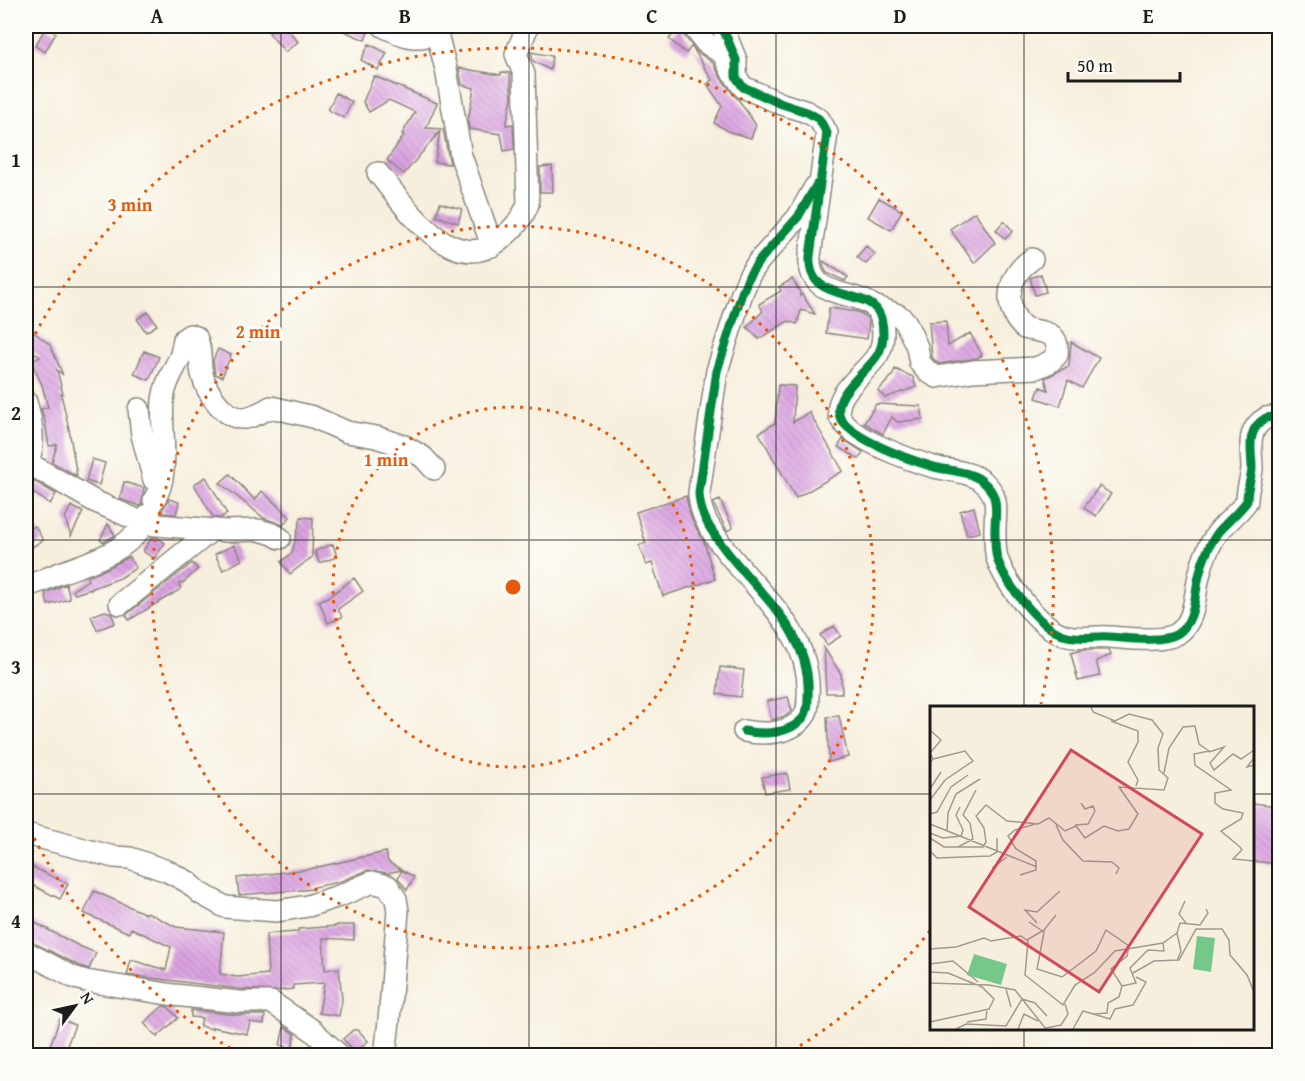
<svg xmlns="http://www.w3.org/2000/svg" width="1305" height="1081" font-family="'Gentium Book Plus',serif">
  <style>
    .building { fill: url(#building-back-hatch) }
    .lines { fill: none; stroke-linecap: round; stroke-linejoin: round }
    .minor-casing { stroke: #8a867c; stroke-width: 24 }
    .minor { stroke: #fff; stroke-width: 21 }
    .cycleway-casing { stroke: #fdfcf7; stroke-width: 13 }
    .cycleway { stroke: #00873e; stroke-width: 9 }
    .grid { fill: none; stroke: #1c1c1c; stroke-width: 1.5; stroke-opacity: 0.55 }
    .ring { fill: none; stroke: #e8590c; stroke-width: 3; stroke-dasharray: 3 6 }
    .inset-road { fill: none; stroke: #9f9b90; stroke-width: 1.5 }
    .view { fill: #d1495b; fill-opacity: 0.15; stroke: #d1495b; stroke-width: 3 }
    .inset-edge { fill: none; stroke: #1c1c1c; stroke-width: 3 }
    .centre { fill: #e8590c; stroke: #fdfcf7; stroke-width: 3 }
    .ring-label { font-size: 18px; text-anchor: middle; font-weight: bold; fill: #e8590c; stroke: #fdfcf7; stroke-width: 6; stroke-linejoin: round; paint-order: stroke }
    .neatline { fill: none; stroke: #1c1c1c; stroke-width: 2 }
    .grid-label { font-size: 20px; text-anchor: middle; font-weight: bold; fill: #1c1c1c }
  </style>
  <defs>
    <pattern id="building-back-hatch" width="6" height="6" patternUnits="userSpaceOnUse" patternTransform="scale(1.5)"><rect width="6" height="6" fill="#daa0e1"/><path d="M-1 5l2 2M0 0l6 6M5-1l2 2" fill="none" stroke="#ba89c0"/></pattern>
  </defs>
  <rect width="100%" height="100%" fill="#fdfcf7"/>
  <filter id="ink" filterUnits="userSpaceOnUse"><feTurbulence type="fractalNoise" baseFrequency=".0167" numOctaves="2"/><feDisplacementMap in="SourceGraphic" scale="12" xChannelSelector="R" yChannelSelector="G"/><feConvolveMatrix kernelMatrix="1 2 1 2 8 2 1 2 1" color-interpolation-filters="sRGB"/></filter>
  <filter id="wash" filterUnits="userSpaceOnUse"><feTurbulence type="fractalNoise" baseFrequency=".008" numOctaves="4" result="noise"/><feDisplacementMap in="SourceGraphic" scale="24" xChannelSelector="R" yChannelSelector="G"/><feGaussianBlur stdDeviation="1.35" result="paint"/><feColorMatrix in="noise" values="0 0 0 0 0 0 0 0 0 0 0 0 0 0 0 0 0 1.4 0 .05"/><feComposite in="paint" operator="in"/></filter>
  <g filter="url(#wash)">
    <rect width="100%" height="100%" fill="#f7efdd"/>
    <g id="blocks">
      <!-- building -->
      <path class="building" d="M279,26H285L298,42L285,52L269,33Z
        M332,26H370L365,40Z
        M681,26L683,34L696,51L713,63L721,78L733,94L738,99L756,125L751,138L730,132L714,123L722,106L707,84L712,80L692,46L686,53L669,39Z
        M46,27L56,33L45,52L35,46Z
        M369,44L387,53L378,70L361,60Z
        M531,52L552,56L550,70L533,61Z
        M459,68L501,75V72L510,73L512,98L506,125L513,124L514,149L504,151L501,134L469,129L468,121L474,88L462,85Z
        M374,76L437,103L426,128L443,129L450,164L435,162L440,131L404,174L387,160L404,135L402,134L415,112L389,100L369,112L363,102Z
        M336,93L352,102L344,118L328,110Z
        M552,166L553,192H540V167Z
        M879,198L902,211L891,230L868,217Z
        M440,203L462,209L458,223L436,216Z
        M975,212L995,243L974,263L950,229Z
        M1004,221L1013,231L1005,239L996,230Z
        M866,246L875,254L866,264L857,257Z
        M823,261L848,277L845,281L827,273L824,268Z
        M1041,274L1046,292L1035,295L1030,278Z
        M792,279L800,291V296L802,294L815,314L801,310L797,324L788,321L759,339L747,327L763,311L759,304L781,291L779,287Z
        M829,308L858,312L866,317L869,322L867,339L826,333Z
        M148,312L157,325L146,332L137,319Z
        M946,321L948,346L970,333L982,355L977,358L939,364L936,362L932,357L929,322Z
        M26,326L50,345L63,375L57,370L63,394H61L69,429L77,476L52,462L57,445L49,446L45,422L41,409L48,407L42,385L31,361L40,357L26,345Z
        M1071,342L1099,358L1082,388L1068,380L1060,406L1036,398L1040,387L1048,390L1045,378L1069,366Z
        M218,349L231,355L222,377L215,374L213,360Z
        M144,351L159,357L149,380L134,374Z
        M895,369L913,377L916,387L885,398L878,391L892,376Z
        M778,385L795,386L793,422L809,412L843,471L796,498L759,433L775,423Z
        M876,404L921,406L923,419L897,422L892,417L883,434L864,423Z
        M843,439L863,452L859,459L838,447Z
        M92,459L105,463L99,485L86,481Z
        M230,474L255,500L262,491L290,517L283,525L264,518L220,483Z
        M206,477L227,514L220,518L213,517L194,484Z
        M26,478H29L56,494L50,504L26,488Z
        M124,482L144,488L142,503L140,506L120,499Z
        M1099,486L1111,494L1096,516L1084,508Z
        M686,496L691,518L704,542L715,579L663,596L652,563L646,565L639,545L646,543L636,512Z
        M169,499L179,502L176,514L163,513L162,510Z
        M720,500L733,528L727,531L713,503Z
        M71,506L83,512L71,536L65,518Z
        M974,507L980,532L967,535L960,511Z
        M301,517L313,518L312,557L290,574L281,562L292,553Z
        M108,524L115,535L104,542L100,540Z
        M35,526L43,540L26,551V532Z
        M152,537L158,538L165,543L154,559L143,551Z
        M333,544L337,557L319,563L315,551Z
        M234,545L242,560L223,570L215,554Z
        M129,557L136,568L120,578L93,588L91,590V589L75,594L73,590L88,580L87,577L100,572Z
        M192,563L198,569L183,583L182,582L179,584L181,589L129,620L126,615Z
        M354,578L363,591L338,609L342,617L328,623L319,601L330,596Z
        M66,584L70,599L48,605L45,593Z
        M105,611L111,613L115,623L97,630L91,616Z
        M834,626L841,636L827,645L820,635Z
        M824,648L841,674L842,693H826Z
        M1082,650H1109L1111,655L1096,661L1100,676L1078,681L1071,653Z
        M720,667L744,670L741,697L717,694Z
        M788,697L792,711L785,716L771,720L767,701Z
        M839,716L848,757L829,762L827,717Z
        M787,773L790,789L765,793L762,777Z
        M1252,803L1280,806V864L1252,861Z
        M386,852L388,862L402,870L387,873L368,870L339,882L314,887V889L239,895L237,878L309,869Z
        M26,864L68,884L60,899L26,882Z
        M402,870L414,877L407,890L398,878Z
        M94,891L146,914L147,912L176,927L224,932L220,974L237,977L268,974L266,934L298,932V929L337,926V925H354V940L323,938L325,970L339,968L342,1000L339,1016L319,1013L324,983L293,985V989L276,991L240,989L127,975L131,960L166,970L171,947L131,928L129,933L84,913Z
        M26,918L79,946L96,953L89,969L78,965L26,939Z
        M163,1006L168,1007L178,1018L157,1037L144,1023Z
        M191,1010L238,1015H265L264,1024L250,1022L247,1034L212,1027V1029L200,1026L202,1018L191,1017Z
        M60,1019L75,1025L63,1056H46Z
        M284,1027L295,1034L292,1048L280,1045Z
        M353,1030H358L368,1041L356,1052L343,1039Z"/>
    </g>
  </g>
  <g filter="url(#ink)">
    <use href="#blocks" fill-opacity="0" stroke="#8a867c" stroke-width="1.5"/>
    <g class="lines">
      <defs>
        <path id="minor" d="M383,26C401,35 418,43 437,31
          M435,26L446,69L461,156L492,246
          M693,26L706,43L723,54L732,72
          M722,26L736,60V77L743,87L782,104L807,112L819,119L827,133L810,256C806,307 872,284 881,318C884,329 884,344 878,354C869,371 831,394 840,417C848,438 913,461 934,467C949,471 970,471 982,481C1002,496 994,515 995,535C995,542 995,551 997,558C1005,583 1039,627 1064,635C1078,640 1095,636 1109,637C1126,638 1162,643 1177,634C1197,621 1194,592 1200,572C1203,559 1211,541 1219,531C1228,521 1239,512 1247,501C1247,488 1251,480 1252,469C1252,449 1245,430 1266,418L1273,417L1280,420
          M378,173C404,205 452,278 500,240C513,229 522,220 528,204L524,74L516,54L528,26
          M877,307L898,315L905,321L917,347L920,363L928,372L937,377L973,371L1036,368L1050,362L1057,355C1060,330 1043,333 1024,328C1001,307 1008,275 1032,259
          M26,402C32,421 36,448 26,466
          M139,409L142,435L154,480
          M28,463L94,501L146,524L226,531L259,530L273,534L280,538
          M154,500C171,474 160,431 163,400C165,383 173,372 180,357C182,351 183,345 184,339L190,335L196,337C202,348 199,361 202,374C206,391 224,420 245,418C254,417 263,411 271,407L313,417L347,432L376,437L404,446L423,457L434,469
          M26,586C38,583 49,577 60,573C96,560 133,550 150,513
          M120,604L212,530
          M744,731C764,735 790,734 803,718C808,711 808,704 808,696C813,627 747,586 714,534C705,521 699,508 699,492L717,371L742,293L749,276L759,261L798,217L815,187
          M26,834L114,857L130,858L167,871L188,882L200,893L225,907L277,911L308,906L342,895L372,882L388,886L396,899L398,911L389,1021L385,1056
          M26,952L73,977L86,981L174,995L239,1002H271L312,1030L340,1056"/>
      </defs>
      <!-- minor casing -->
      <use href="#minor" class="minor-casing"/>
      <!-- minor -->
      <use href="#minor" class="minor"/>
      <defs>
        <path id="cycleway" d="M722,26L736,60V77L743,87L782,104L807,112L819,119L827,133L810,256C806,307 872,284 881,318C884,329 884,344 878,354C869,371 831,394 840,417C848,438 913,461 934,467C949,471 970,471 982,481C1002,496 994,515 995,535C995,542 995,551 997,558C1005,583 1039,627 1064,635C1078,640 1095,636 1109,637C1126,638 1162,643 1177,634C1197,621 1194,592 1200,572C1203,559 1211,541 1219,531C1228,521 1239,512 1247,501C1247,488 1251,480 1252,469C1252,449 1245,430 1266,418L1273,417L1280,420
          M744,731C764,735 790,734 803,718C808,711 808,704 808,696C813,627 747,586 714,534C705,521 699,508 699,492L717,371L742,293L749,276L759,261L798,217L817,184"/>
      </defs>
      <!-- cycleway casing -->
      <use href="#cycleway" class="cycleway-casing"/>
      <!-- cycleway -->
      <use href="#cycleway" class="cycleway"/>
    </g>
  </g>
  <!-- grid -->
  <path class="grid" d="M281,26V1056M529,26V1056M776,26V1056M1024,26V708M26,287H1280M26,540H1280M26,794H932M1252,794H1280M1024,1028V1056"/>
  <!-- distance rings -->
  <g class="ring">
    <circle cx="513" cy="587" r="180"/>
    <circle cx="513" cy="587" r="361"/>
    <path d="M930 931A541 541 0 0 1 788 1053M238 1053A541 541 0 0 1 27 824M27 350A541 541 0 0 1 1041 704"/>
  </g>
  <!-- overview -->
  <g transform="translate(930 706)">
    <rect width="324" height="324" fill="#f7efdd"/>
    <path d="M267,230L285,232L281,266L263,263ZM44,248L77,258L71,279L37,269Z" fill="#76c88a"/>
    <path class="inset-road" d="M181,15L208,25V36L198,56L208,74L206,80M0,24L11,34L0,47L3,53L0,57M279,46L294,41L280,57L284,64L303,48L311,53L324,44M324,52L317,61L324,59M234,67L239,42L253,21L265,20L269,38L279,45L264,48L265,59L301,84L285,87V97L293,103L313,107L311,113L291,125L310,141L312,144L303,153L324,155M0,83L11,66M0,94L15,74L43,55L35,45L3,53M0,108L7,106L21,81L38,69M0,118L107,161M126,119L133,134L153,155L182,156L189,162L186,168M145,119L158,118L165,105L163,100L155,103L151,97M17,125L18,107L26,88L50,73M0,127L13,132L31,130L33,124L26,109L30,101M0,132L14,141H53L56,136L54,122L46,110L56,99L77,115L108,118L119,112L135,125L146,120L155,132L174,120L188,125L199,123L208,108L189,81L234,84L238,72L229,64L228,42L233,28L222,14L199,8L185,15L163,6L161,1M28,141L43,133L40,117L33,109L46,84M0,145L7,152L60,150L67,146V132M62,162L77,151M90,169L106,164V155L86,143L78,130L85,124L105,118M255,195L249,208L256,217M99,216L114,226L107,263L132,271L166,245L176,224L199,240L197,250L181,263L192,280L189,291L178,297L177,307L164,308M107,217L95,204L107,206L130,185M247,227L250,217L270,219L278,207L276,203M97,234L114,224L126,209M0,243L26,241L54,232L61,235L91,230L98,235L95,269L133,299L145,279L164,267L185,245L233,237L247,227L251,245L247,255M0,258L23,255L48,276M0,266L18,267L52,281L64,293L59,303L0,316M203,267L224,255L249,254L266,223H292L299,234L300,249L317,269L324,286M0,277L59,279L85,284L116,323M192,280L206,277L200,262L218,244L234,245L233,237M76,283L81,301M37,316L56,313L57,303M116,322L131,319L138,308L135,298M26,323L36,318L76,320L92,293L105,297L117,310M88,323L94,308L108,315M143,323L153,305L180,313L185,303L203,299L216,276L206,271"/>
    <path class="view" d="M141,44L272,128L169,286L39,201Z"/>
    <rect width="324" height="324" class="inset-edge"/>
  </g>
  <circle cx="513" cy="587" r="9" class="centre"/>
  <g class="ring-label">
    <text x="130" y="211">3 min</text>
    <text x="258" y="338">2 min</text>
    <text x="386" y="466">1 min</text>
  </g>
  <!-- margin -->
  <rect width="1305" height="1081" fill="none" stroke="#fdfcf7" stroke-width="66"/>
  <!-- north arrow -->
  <g transform="translate(75 1006) rotate(57)" stroke="#fdfcf7" stroke-width="4.5" paint-order="stroke">
  <path d="M0-4.5L10 22L0 15L-10 22Z" fill="#1c1c1c"/>
  <text y="-9" font-size="16" font-weight="bold" text-anchor="middle" fill="#1c1c1c">N</text>
  </g>
  <!-- scale -->
  <path d="M1068 72v9h112v-9" fill="none" stroke="#1c1c1c" stroke-width="3"/>
  <text x="1077" y="72" font-size="18" fill="#1c1c1c" stroke="#fdfcf7" stroke-width="4.5" paint-order="stroke">50 m</text>
  <rect x="33" y="33" width="1239" height="1015" class="neatline"/>
  <g class="grid-label">
    <text x="157" y="23">A</text>
    <text x="405" y="23">B</text>
    <text x="652" y="23">C</text>
    <text x="900" y="23">D</text>
    <text x="1148" y="23">E</text>
    <text x="16" y="167">1</text>
    <text x="16" y="420">2</text>
    <text x="16" y="674">3</text>
    <text x="16" y="928">4</text>
  </g>
</svg>
